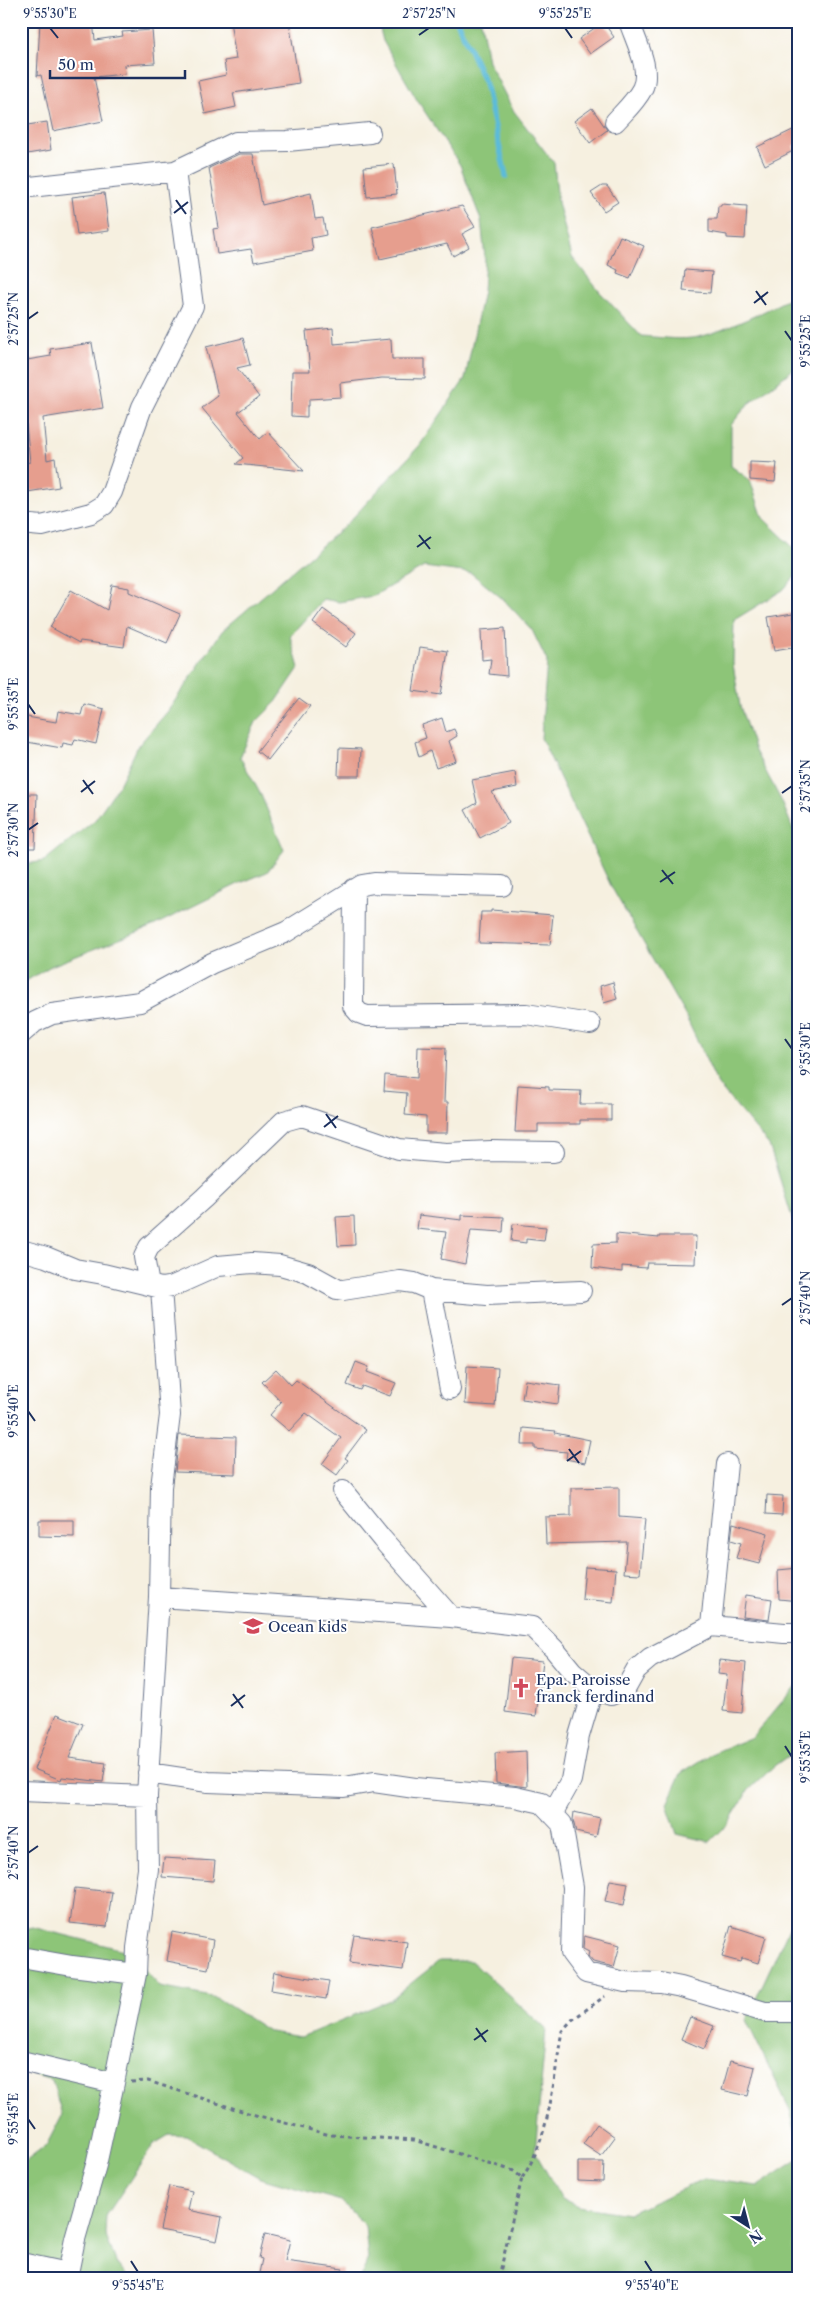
<svg xmlns="http://www.w3.org/2000/svg" width="820" height="2299" font-family="'Libre Caslon Text',serif">
  <style>
    .green { fill: #8dc578; stroke: #547a6b }
    .lines { fill: none; stroke-linecap: round; stroke-linejoin: round }
    .stream { stroke: #5bbbd9; stroke-width: 5.5 }
    .building { fill: #e69e8e }
    .minor-casing { stroke: #68738c; stroke-width: 22 }
    .path { stroke: #68738c; stroke-width: 3; stroke-dasharray: 4 4; stroke-linecap: butt }
    .minor { stroke: #fff; stroke-width: 20 }
    .ticks { fill: none; stroke: #1b2f5e; stroke-width: 2 }
    .labels { text-anchor: middle; dominant-baseline: central; stroke-width: 4; stroke-linejoin: round; paint-order: stroke }
    .poi-label { font-size: 15px; fill: #1b2f5e; stroke: #fff; text-anchor: start }
    .neatline { fill: none; stroke: #1b2f5e; stroke-width: 2 }
    .ticks-label { font-size: 12px; text-anchor: middle; fill: #1b2f5e }
  </style>
  <rect width="100%" height="100%" fill="#fff"/>
  <filter id="ink" filterUnits="userSpaceOnUse"><feTurbulence type="fractalNoise" baseFrequency=".02" numOctaves="2"/><feDisplacementMap in="SourceGraphic" scale="10" xChannelSelector="R" yChannelSelector="G"/><feConvolveMatrix kernelMatrix="1 2 1 2 8 2 1 2 1" color-interpolation-filters="sRGB"/></filter>
  <filter id="wash" filterUnits="userSpaceOnUse"><feTurbulence type="fractalNoise" baseFrequency=".0096" numOctaves="4" result="noise"/><feDisplacementMap in="SourceGraphic" scale="20" xChannelSelector="R" yChannelSelector="G"/><feGaussianBlur stdDeviation="1.12" result="paint"/><feColorMatrix in="noise" values="0 0 0 0 0 0 0 0 0 0 0 0 0 0 0 0 0 1.4 0 .05"/><feComposite in="paint" operator="in"/></filter>
  <g filter="url(#wash)">
    <rect width="100%" height="100%" fill="#f6f0e0"/>
    <!-- green -->
    <path class="green" d="M378,21H481L488,61L513,110L554,163L558,202L572,257L599,291L641,336C658,337 675,340 692,338C716,336 777,306 799,293V365L748,404L731,425V466L750,480L763,518L799,553V572L783,590L734,620L733,664L740,706L755,751L782,802L799,844V1249L791,1214L769,1145L718,1085L686,1017L612,888L541,738L547,661L532,630L504,600L471,573L424,567L373,596L339,602L323,599L290,636L299,668L276,702L256,722L240,757L261,795L284,850L267,872L238,884L153,926L51,966L21,984V865L44,861L95,820L119,785L138,746L168,711L222,631L348,523L420,445L465,379L483,291L485,258L481,220L460,165L417,100L383,41Z
      M799,1682V1748L774,1766L748,1791L727,1825L710,1842L677,1834L667,1804L681,1773L713,1753L752,1737Z
      M799,1907V2147L790,2110L746,2020Z
      M32,1927L128,1951L160,1987L217,1998L270,2032L301,2037L390,2000L439,1961H471L546,2029L535,2152L562,2199L578,2206L628,2214L704,2179L758,2186L799,2159V2278H360L368,2260L365,2226L341,2201L260,2178L186,2136L169,2135L154,2144L106,2216L105,2234L117,2264L128,2278H21V2165L46,2146L62,2115L52,2080L21,2070V1930Z"/>
    <g class="lines">
      <!-- stream -->
      <path class="stream" d="M457,21L485,83L506,176"/>
    </g>
    <g id="blocks">
      <!-- building -->
      <path class="building" d="M40,21H93L95,40L123,36L122,32L152,30L155,63L124,65L125,74L94,77L103,121L53,131L41,75L37,76Z
        M230,21H289L299,83L233,93L236,107L205,114L198,81L226,75L224,61L236,59Z
        M603,22L614,37L590,54L579,39Z
        M592,108L607,130L590,143L574,121Z
        M47,122L51,150L21,155V126Z
        M799,127V143L793,146L795,150L765,165L757,147Z
        M239,154H253L262,205L311,193L315,219L323,218L326,235L311,238L313,251L254,262L251,249L217,254L213,229L219,228L209,168Z
        M394,164L397,194L367,197L364,167Z
        M602,186H607L618,202L604,211L591,193Z
        M104,193L109,231L77,235L72,197Z
        M721,204L747,206L745,239L727,238V235L709,232V219H717L718,206H721Z
        M462,206L475,227L462,234L469,247L453,256L447,244L380,259L372,227Z
        M620,236L644,246L630,278L617,273L618,270L608,265Z
        M685,270L712,272L710,293L683,291Z
        M333,328L334,344L391,339L392,359H425V379L382,378L340,383L341,397L309,399V406H307V417L291,416L292,371H310L306,331Z
        M243,338L250,365L237,368L259,397L238,412L260,439L268,432L304,471L236,464L243,458L202,408L218,396L206,347Z
        M92,343L103,408L43,418L47,460L55,458L59,487L21,493V464L30,462L26,424L21,425V361L51,356L50,349Z
        M750,462L777,463L775,482L750,480Z
        M112,585L129,588V592L180,614L167,643L127,626L124,647L80,641L79,643L50,627L71,590L107,610Z
        M323,609L356,633L346,647L313,623Z
        M793,613L798,647L774,651L768,617Z
        M505,628L507,676L489,674L491,659L482,660L481,630Z
        M420,647L448,651L441,695L413,691Z
        M299,698L310,706L268,760L257,751Z
        M84,704L104,709L96,744L75,739L73,745L63,743L62,748L21,741V716L56,722L58,711L81,715Z
        M442,718L446,732L454,729L457,736L449,741L456,761L436,768L430,751L419,757L415,742L426,738L422,725Z
        M339,748L361,749L360,776H338Z
        M515,772L517,787L492,792L509,823L480,838L465,810L477,803L472,780Z
        M21,794H37L35,848H21Z
        M491,910L553,915L550,945L479,943L481,912H491Z
        M613,982L617,999L604,1003L600,986Z
        M418,1047L446,1048L444,1102H448L447,1133H426V1117L405,1115L407,1093L384,1091L385,1075L417,1078Z
        M518,1085L549,1087V1090L581,1091L580,1104H611V1120H580V1124H538V1132H515Z
        M419,1215L462,1220V1215L504,1217L503,1232L471,1230L465,1264L441,1259L446,1232L417,1229Z
        M354,1216L355,1245L338,1246L336,1217Z
        M513,1224L546,1227L544,1241L526,1239V1243L511,1241Z
        M616,1234L659,1238V1236H696L695,1264L647,1263L646,1268L622,1266V1272L592,1268L593,1244L616,1243Z
        M356,1362L369,1367L367,1372L396,1383L390,1396L362,1386L360,1390L347,1385Z
        M467,1366L498,1368L495,1406L465,1404Z
        M276,1369L291,1385L296,1380L366,1430L345,1458L348,1460L337,1475L322,1464L341,1438L306,1413L289,1431L270,1415L281,1402L262,1382Z
        M525,1380L560,1385L558,1404L522,1399Z
        M523,1428L556,1431L555,1433L590,1440L585,1463L566,1459L567,1452L535,1449V1445H522Z
        M179,1435L236,1437L235,1474L175,1472Z
        M619,1487V1517L645,1519L640,1574L624,1573L627,1542L546,1544L545,1517L571,1516V1488Z
        M767,1495L783,1496L782,1515L766,1514Z
        M39,1520H74V1537L39,1536Z
        M733,1523L768,1533L759,1564L736,1558L741,1543L731,1540Z
        M585,1567L616,1569L613,1602L582,1599Z
        M799,1568V1601L779,1599L778,1570Z
        M746,1595L772,1599L769,1620L743,1617Z
        M511,1658L543,1661L536,1716L505,1712Z
        M720,1660L746,1663L742,1713L723,1711L727,1675L718,1674Z
        M57,1714L83,1724L69,1758L106,1763L103,1782L62,1777L61,1780L34,1769Z
        M526,1751L527,1787L496,1783L495,1753Z
        M574,1812L600,1818L596,1837L576,1832L573,1820Z
        M164,1858L215,1861L213,1881L162,1877Z
        M610,1880L628,1883L624,1905L605,1901Z
        M75,1888L112,1892L107,1927L70,1923Z
        M731,1926L766,1937L758,1963L742,1958L740,1962L722,1957Z
        M172,1932L213,1940L208,1969L167,1961Z
        M354,1935L407,1942L403,1970L349,1963Z
        M584,1936L620,1945L614,1967L593,1962L588,1956L589,1952L583,1949Z
        M274,1972L329,1981L326,1999L271,1990Z
        M690,2017L714,2026L704,2049L681,2039Z
        M730,2061L755,2067L748,2096L722,2090Z
        M597,2124L615,2137L601,2156L583,2144Z
        M578,2162H604L603,2182L578,2181Z
        M169,2186L192,2191L188,2210L222,2217L217,2241L160,2230Z
        M265,2234L290,2240L285,2261L343,2269L342,2278H258L262,2259L259,2258Z"/>
    </g>
  </g>
  <g filter="url(#ink)">
    <use href="#blocks" fill-opacity="0" stroke="#68738c" stroke-width="1"/>
    <g class="lines">
      <defs>
        <path id="minor" d="M615,122C624,112 636,101 642,89C652,70 635,40 629,21
          M21,188L175,171L236,142L287,141L370,133
          M21,524L42,526L91,513L104,505L112,492L142,407L193,306L175,171
          M354,889L353,1006L359,1013L367,1016L526,1014L590,1024
          M21,1034L35,1022L52,1014L140,1002L212,963L286,932L362,885L374,883L502,886
          M21,1250L46,1257L75,1269L103,1274L161,1288L173,1286L218,1266L252,1263L280,1265L308,1273L337,1289L343,1290L400,1281L414,1283L431,1290L487,1295L581,1291
          M149,1285L144,1257L149,1247L204,1198L284,1121L302,1116L399,1149L446,1153L491,1151L554,1152
          M431,1290L450,1389
          M343,1491L382,1539L451,1617
          M159,1597L451,1617L532,1627L554,1649L572,1671L593,1689L611,1695L626,1688L636,1670L650,1658L711,1626L784,1633H799
          M711,1626L727,1464
          M148,1773L208,1782L344,1787L374,1782L415,1788L515,1797L542,1803L562,1824L573,1887L571,1953L586,1973L625,1982L661,1983L681,1987L765,2012H799
          M21,1791L147,1796
          M552,1814L571,1780L579,1736L593,1689
          M21,1957L72,1966L136,1974
          M21,2061L114,2083
          M21,2263L68,2273
          M67,2278L75,2239L96,2165L114,2083L136,1974L137,1948L148,1869L147,1796L159,1597L161,1487L170,1415L161,1288"/>
      </defs>
      <!-- minor casing -->
      <use href="#minor" class="minor-casing"/>
      <!-- path -->
      <path class="path" d="M131,2082L148,2081L248,2113L330,2135L414,2140L514,2171L522,2178L501,2268L497,2278
        M522,2178C551,2135 553,2080 562,2031L572,2020L605,1996"/>
      <!-- minor -->
      <use href="#minor" class="minor"/>
    </g>
  </g>
  <!-- ticks -->
  <path class="ticks" d="M50,28L58,38M565,28L572,38M419,35L429,28M176,200L186,214M174,213L188,202M756,291L766,305M754,303L768,292M28,319L38,312M785,331L792,341M419,535L430,549M417,547L431,537M28,704L35,714M83,780L93,794M81,792L95,781M782,793L792,786M28,830L38,823M662,870L673,884M660,882L675,872M785,1039L792,1049M326,1114L336,1128M324,1127L338,1116M782,1305L792,1298M28,1411L35,1421M569,1449L579,1463M567,1461L581,1451M233,1694L243,1708M231,1706L245,1695M785,1746L792,1757M28,1853L38,1846M476,2028L486,2042M474,2040L488,2030M28,2119L35,2129M131,2261L138,2272M645,2261L652,2272"/>
  <!-- icons -->
  <defs>
    <symbol id="school-bare" viewBox="-9 -9 18 18"><path d="M0-5L7-2L0 1L-7-2ZM-4 1L0 2.5L4 1V4Q0 6-4 4Z" fill="#d1495b" stroke="#fff" stroke-width="2.5" paint-order="stroke"/></symbol>
    <symbol id="church-bare" viewBox="-9 -9 18 18"><path d="M-1.2-6h2.4v3.5h3.3v2.4h-3.3V6h-2.4V-.1h-3.3v-2.4h3.3Z" fill="#d1495b" stroke="#fff" stroke-width="2.5" paint-order="stroke"/></symbol>
  </defs>
  <g fill-rule="evenodd">
    <use href="#school-bare" x="239" y="1612" width="28" height="28"/>
    <use href="#church-bare" x="507" y="1674" width="28" height="28"/>
  </g>
  <g class="labels">
    <!-- poi labels -->
    <g class="poi-label">
      <text x="268" y="1626">Ocean kids</text>
      <text x="536" y="1679">Epa. Paroisse<tspan x="536" dy="17">franck ferdinand</tspan></text>
    </g>
  </g>
  <!-- margin -->
  <rect width="820" height="2299" fill="none" stroke="#fff" stroke-width="55"/>
  <!-- north arrow -->
  <g transform="translate(748 2226) rotate(144)" stroke="#ffffff" stroke-width="4" paint-order="stroke">
  <path d="M0-4L9 19L0 12L-9 19Z" fill="#1b2f5e"/>
  <text y="-8" font-size="14" font-weight="bold" text-anchor="middle" fill="#1b2f5e">N</text>
  </g>
  <!-- scale -->
  <path d="M50 70v8h135v-8" fill="none" stroke="#1b2f5e" stroke-width="2.5"/>
  <text x="58" y="70" font-size="15" fill="#1b2f5e" stroke="#ffffff" stroke-width="4" paint-order="stroke">50 m</text>
  <rect x="28" y="28" width="764" height="2244" class="neatline"/>
  <g class="ticks-label">
    <text x="50" y="18">9°55'30"E</text>
    <text x="429" y="18">2°57'25"N</text>
    <text x="565" y="18">9°55'25"E</text>
    <text transform="translate(14 319) rotate(-90)" y="4">2°57'25"N</text>
    <text transform="translate(806 341) rotate(-90)" y="4">9°55'25"E</text>
    <text transform="translate(14 704) rotate(-90)" y="4">9°55'35"E</text>
    <text transform="translate(806 786) rotate(-90)" y="4">2°57'35"N</text>
    <text transform="translate(14 830) rotate(-90)" y="4">2°57'30"N</text>
    <text transform="translate(806 1049) rotate(-90)" y="4">9°55'30"E</text>
    <text transform="translate(806 1298) rotate(-90)" y="4">2°57'40"N</text>
    <text transform="translate(14 1411) rotate(-90)" y="4">9°55'40"E</text>
    <text transform="translate(806 1757) rotate(-90)" y="4">9°55'35"E</text>
    <text transform="translate(14 1853) rotate(-90)" y="4">2°57'40"N</text>
    <text transform="translate(14 2119) rotate(-90)" y="4">9°55'45"E</text>
    <text x="138" y="2290">9°55'45"E</text>
    <text x="652" y="2290">9°55'40"E</text>
  </g>
</svg>
